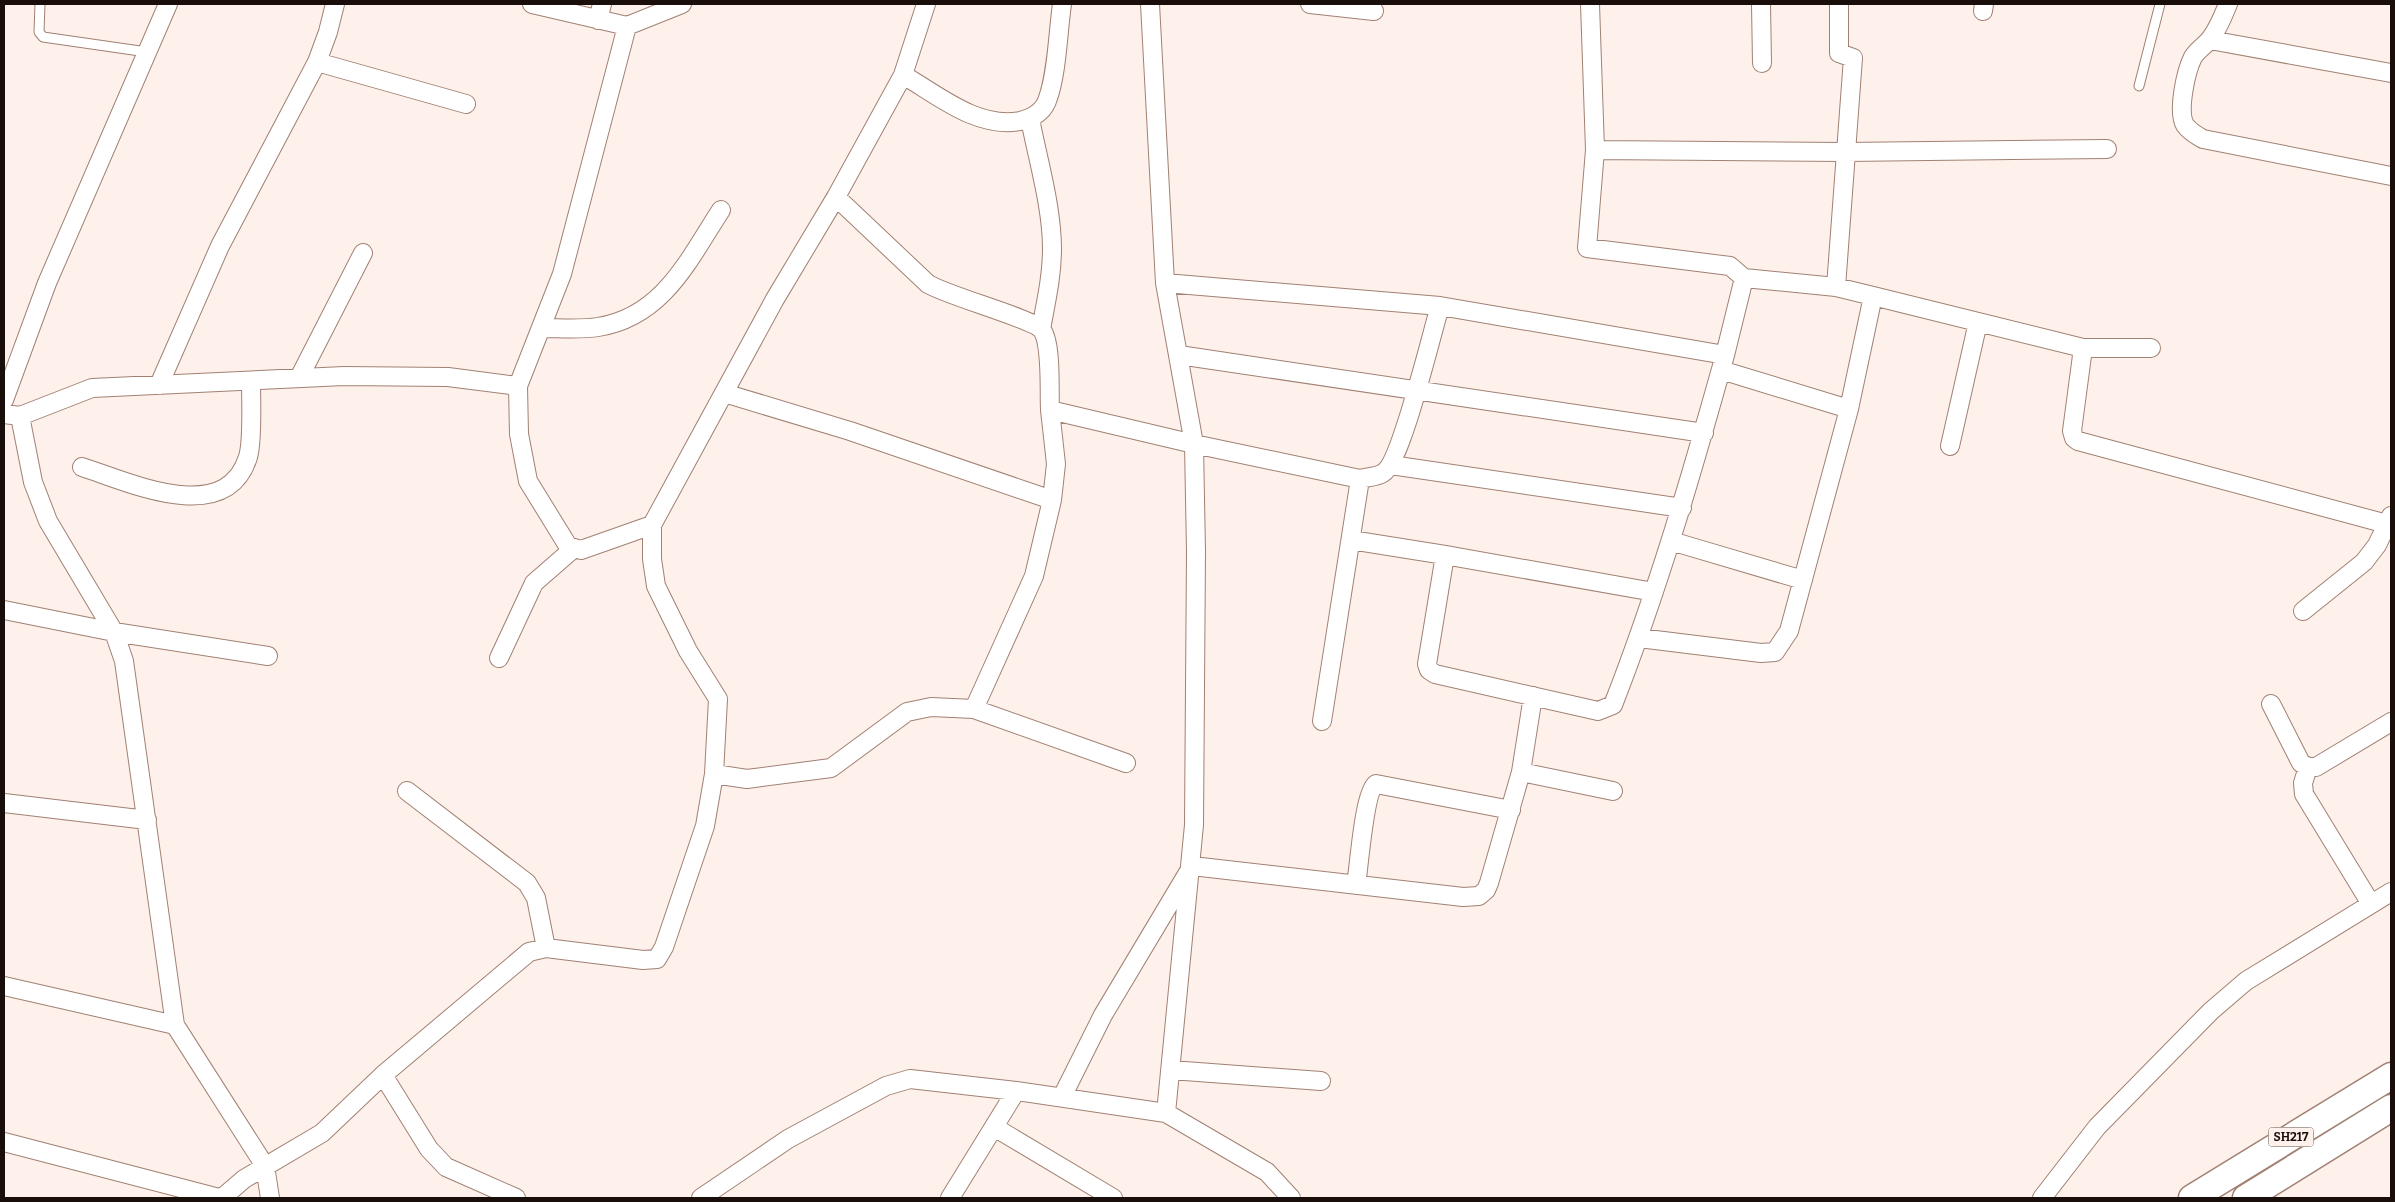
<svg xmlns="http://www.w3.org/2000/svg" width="2395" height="1202" font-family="Bitter,serif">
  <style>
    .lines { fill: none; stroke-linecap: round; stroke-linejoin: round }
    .lane-casing { stroke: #a18173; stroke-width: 11 }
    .street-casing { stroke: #a18173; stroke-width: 20 }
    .primary-casing { stroke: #a18173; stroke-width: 29 }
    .lane { stroke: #fff; stroke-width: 9 }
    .street { stroke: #fff; stroke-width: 18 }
    .primary { stroke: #fff; stroke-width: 26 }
    .labels { text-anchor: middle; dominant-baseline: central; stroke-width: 5; stroke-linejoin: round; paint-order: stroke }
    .shield { fill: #fef0ea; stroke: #5e524c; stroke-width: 1 }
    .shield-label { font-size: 12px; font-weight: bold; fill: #190e09 }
  </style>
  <rect width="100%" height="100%" fill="#fef0ea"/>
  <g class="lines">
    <defs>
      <path id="lane" d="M40,4L39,32L43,37L147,52
        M2139,86L2160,4"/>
      <path id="street" d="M1150,4L1165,283L1194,444L1196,552L1194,825L1166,1113L1267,1172L1291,1198
        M1310,4L1374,11
        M1590,4L1595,150L1845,152L2107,149
        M1761,4L1762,63
        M2228,4C2223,16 2219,27 2211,38C2206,45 2198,49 2193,57C2186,71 2177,111 2185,125C2190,132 2196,135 2203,139L2391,176
        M1983,11L1984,4
        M598,20L602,4
        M627,26L682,4
        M2210,40L2391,73
        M317,62L466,104
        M903,75C938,95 977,129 1020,121C1033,118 1044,112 1048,98C1057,73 1058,32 1062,4
        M1030,119C1038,160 1052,207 1052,249C1052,276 1046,302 1041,329
        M1595,150L1587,248L1730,266L1744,278
        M836,197L928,284C948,296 1033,319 1042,330C1052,344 1049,391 1050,410L1194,444L1360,479C1367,477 1377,477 1383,473C1401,463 1432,332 1440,306L1725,355L1744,278L1836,287L1853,58L1839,53V4
        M1165,283L1440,306
        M1873,296L2083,348H2151
        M541,328C559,328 580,330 598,327C663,317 689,259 721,210
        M2083,348L2072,431L2074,438L2078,441L2387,524
        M1179,355L1704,433
        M1721,370L1849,409
        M299,378L363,253
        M159,385L220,246L317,62L328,32L335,4
        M518,386L562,274L627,26L532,4
        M724,393L850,431L1052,500
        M4,400L47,283L168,4
        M4,414L20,416L33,482L48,521L114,632L124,661L175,1025L265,1166L270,1198
        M20,416L92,388L344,376L448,377L518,386L519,434L528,481L568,546L581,550L652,525
        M1950,446L1978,322
        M1391,465L1682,508
        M82,467C129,482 226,528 248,457C253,441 251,400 251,381
        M1351,540L1445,555L1654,592
        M1671,541L1803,580
        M1445,555L1427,664L1429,670L1435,674L1598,711L1613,705C1658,590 1692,473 1725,355
        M4,610L114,632L268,656
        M2303,611L2364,562L2377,545L2391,516
        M1639,638L1761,653L1775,652L1789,631L1849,409L1873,296L1836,287
        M499,658L534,583L573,549
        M2271,704L2301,763L2308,767H2316L2391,722
        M974,709L1126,763
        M1322,721L1360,479
        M2308,767L2303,783L2304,794L2371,904
        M1521,772L1613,791
        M714,774L747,779L831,768L907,712L931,707L974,709L1034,576L1052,500L1056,464L1050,410
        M407,791L527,883L536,898L546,948
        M4,803L147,820
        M1356,885C1359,868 1364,792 1376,784L1511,810
        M4,986L175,1025
        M1171,1070L1321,1081
        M383,1075L429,1149L446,1167L516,1198
        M1062,1097L1103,1015L1192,866L1463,897L1479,896L1486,890L1489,883L1521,772L1533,696
        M994,1127L1113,1198
        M4,1142L219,1198
        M222,1198L244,1179L322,1133L383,1075L529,952L546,948L643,960L657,959L664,947L705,826L714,774L718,699L688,651L656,586L652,559V525L775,299L836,197L903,75L926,4
        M701,1198L788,1139L886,1086L910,1079L1016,1091L1166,1113
        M950,1198L1016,1091
        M2042,1198L2097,1127L2211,1011L2246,981L2391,892"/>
      <path id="primary" d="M2192,1198L2391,1076
        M2246,1198L2391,1108"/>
    </defs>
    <!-- lane casing -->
    <use href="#lane" class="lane-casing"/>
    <!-- street casing -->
    <use href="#street" class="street-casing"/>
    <!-- primary casing -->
    <use href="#primary" class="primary-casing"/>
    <!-- lane -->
    <use href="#lane" class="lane"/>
    <!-- street -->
    <use href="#street" class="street"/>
    <!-- primary -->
    <use href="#primary" class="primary"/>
  </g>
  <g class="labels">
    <!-- shield labels -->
    <rect class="shield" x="2268.5" y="1127.5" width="45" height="19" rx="4"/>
    <g class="shield-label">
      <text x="2291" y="1137">SH217</text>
    </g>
  </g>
  <!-- border -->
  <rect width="2395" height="1202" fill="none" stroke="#190e09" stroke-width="10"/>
</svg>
